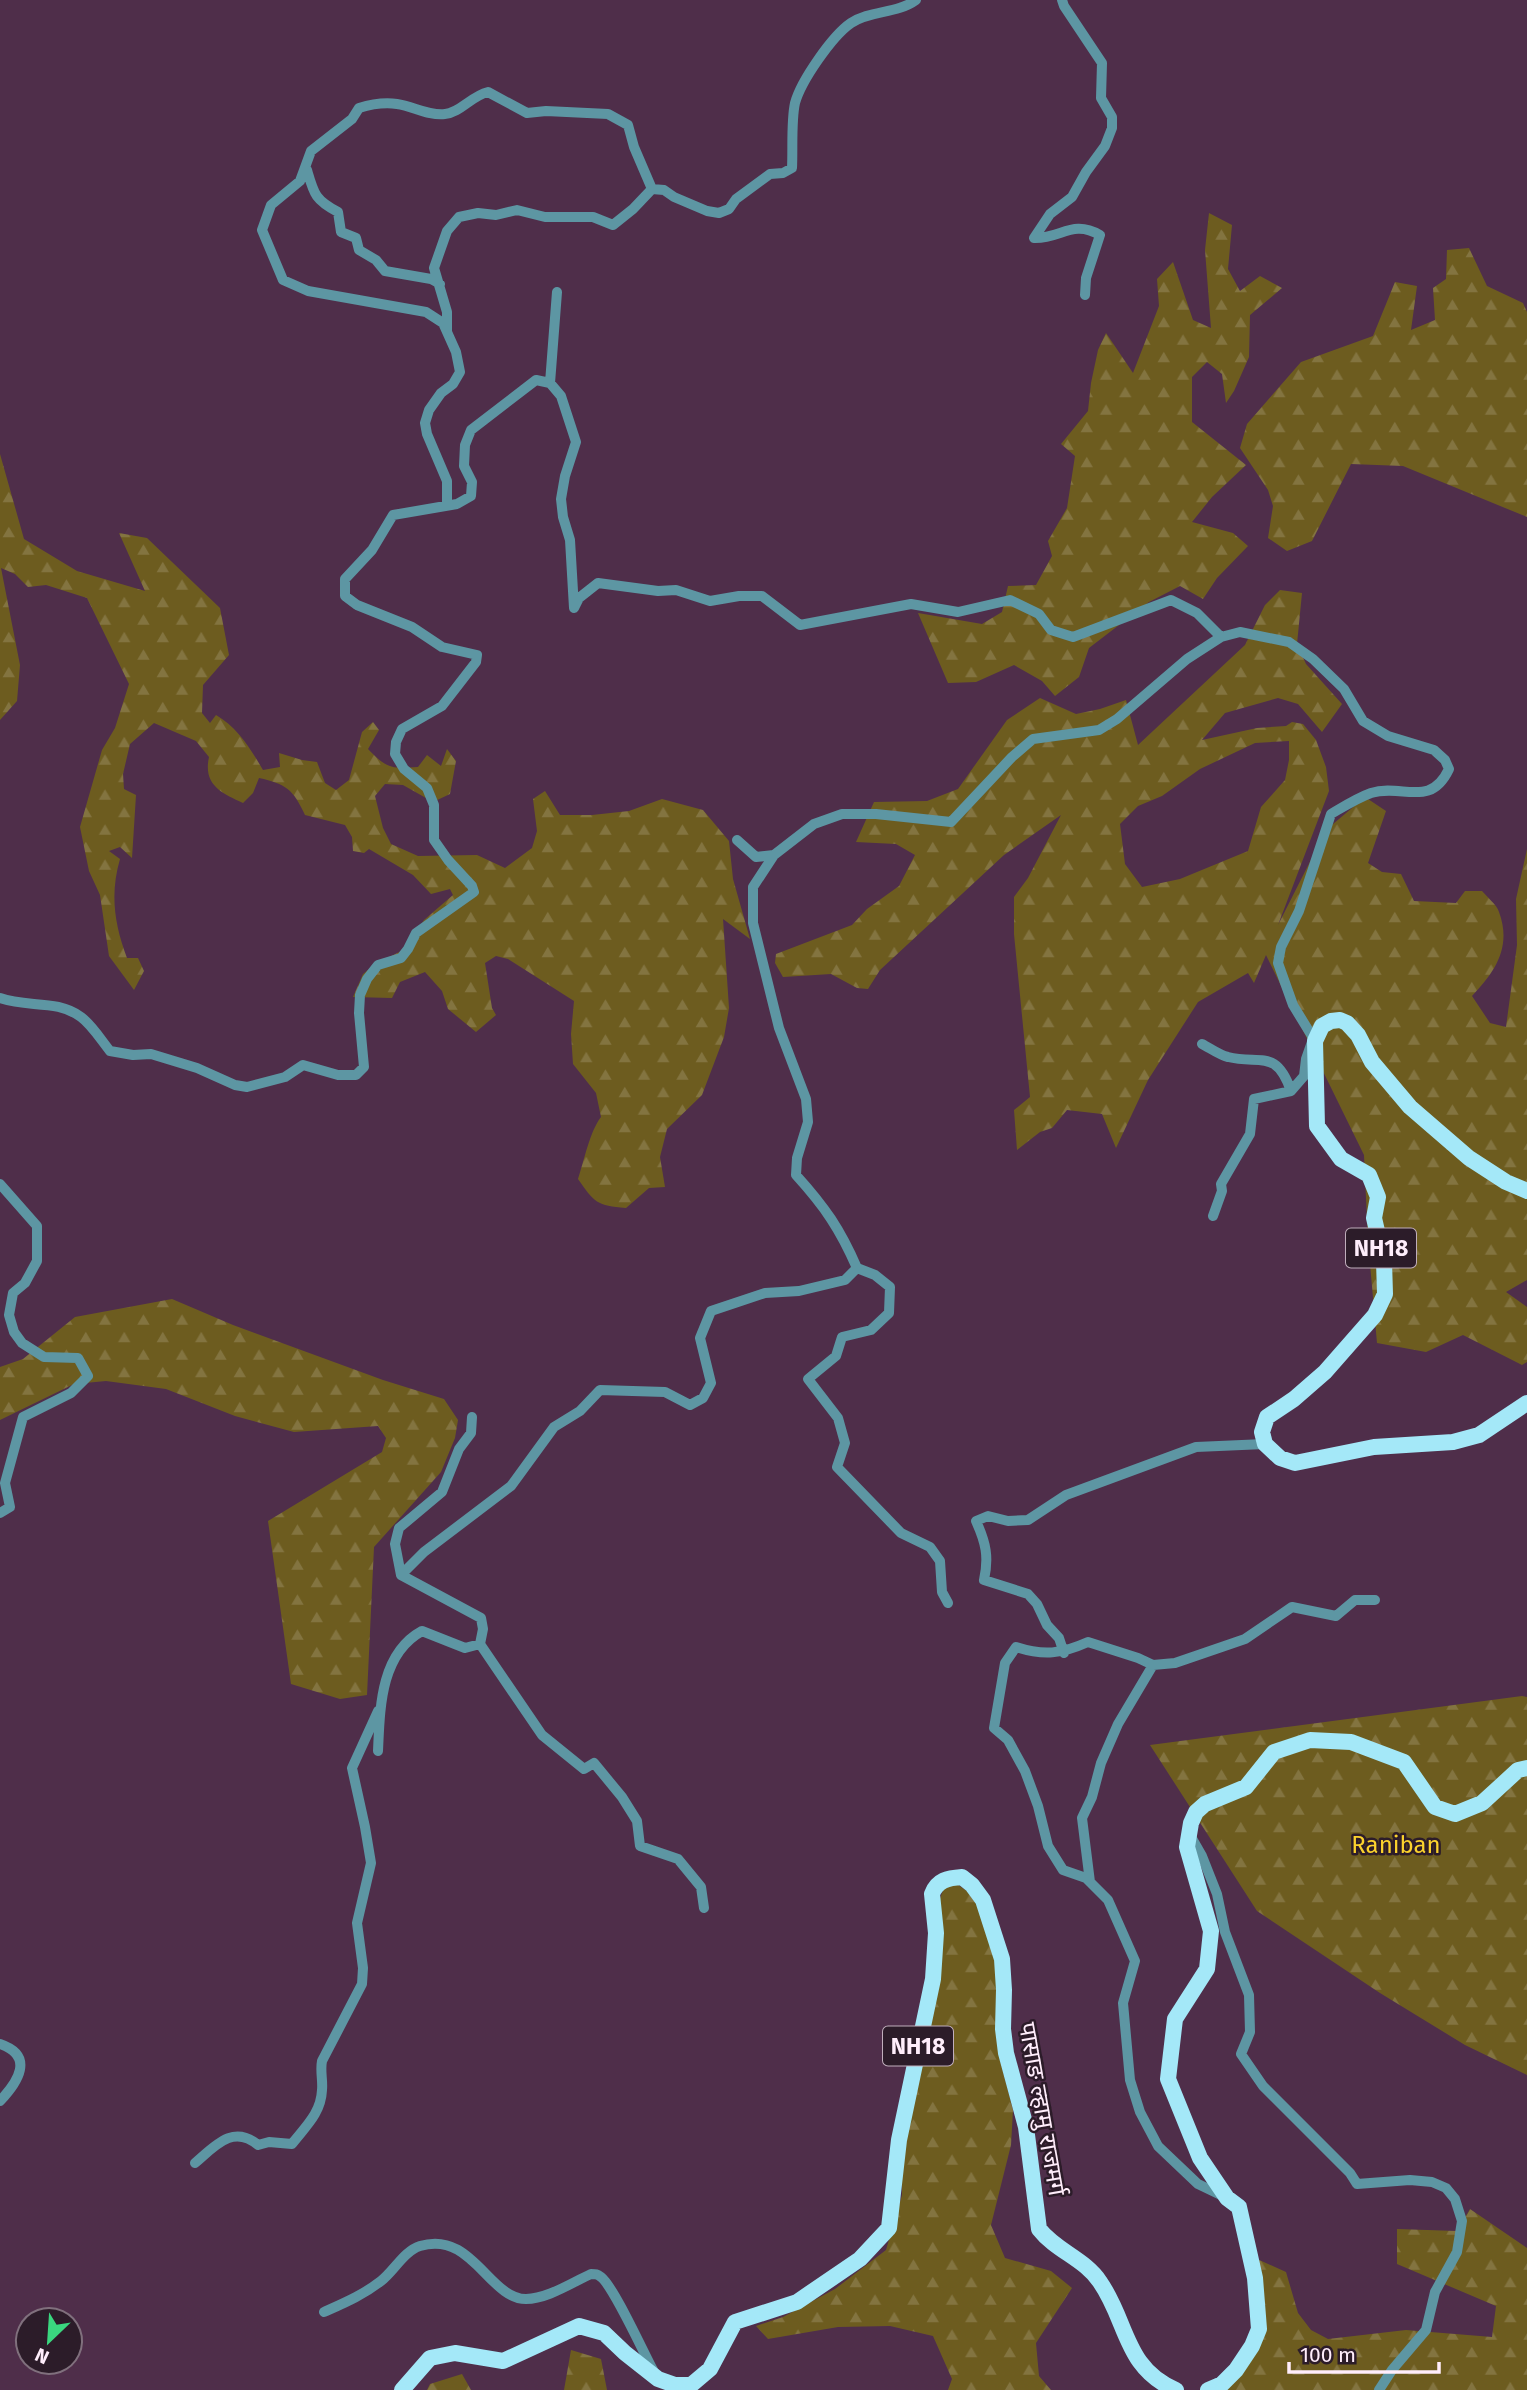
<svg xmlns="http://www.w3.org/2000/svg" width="1527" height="2390" font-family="'Fira Sans','Noto Sans Devanagari',sans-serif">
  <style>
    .forest { fill: url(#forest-firs); fill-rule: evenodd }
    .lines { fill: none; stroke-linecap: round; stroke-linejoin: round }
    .street { stroke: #5d96a3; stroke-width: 10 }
    .primary { stroke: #a4e8f8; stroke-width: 16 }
    .labels { text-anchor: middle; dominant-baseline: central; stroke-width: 5; stroke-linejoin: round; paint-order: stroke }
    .shield { fill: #2c1c29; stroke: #c0aebc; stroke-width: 2 }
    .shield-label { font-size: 23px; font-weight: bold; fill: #ffedfb }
    .park-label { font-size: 24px; fill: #fbd22d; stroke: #2c1c29 }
    .street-label { font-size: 24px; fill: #ffedfb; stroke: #2c1c29 }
  </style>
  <defs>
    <pattern id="forest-firs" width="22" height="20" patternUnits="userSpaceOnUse" patternTransform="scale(1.75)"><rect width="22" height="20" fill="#6d5c1f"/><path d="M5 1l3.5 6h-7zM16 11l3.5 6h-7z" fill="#837440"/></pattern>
  </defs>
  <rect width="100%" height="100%" fill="#4f2e4a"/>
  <!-- forest -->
  <path class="forest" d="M1209,213L1232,225L1228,269L1240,291L1260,276L1282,288L1250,315L1249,357L1234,391L1226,403L1222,374L1207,362L1192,377V422L1246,465L1212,497L1192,522L1233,533L1248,546L1217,578L1203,599L1180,586L1149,602L1089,648L1079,677L1055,696L1042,681L1014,665L976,682L948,683L918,613L982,624L1002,612L1008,586L1036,585L1052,556L1048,541L1067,508L1075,456L1061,444L1088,411L1091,383L1098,350L1106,333L1133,373L1159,306L1157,279L1173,262L1193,320L1211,328L1205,250Z
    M1469,248L1487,286L1523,303L1527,312V517L1403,466L1351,464L1312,541L1287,551L1268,538L1273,506L1268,490L1240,448L1247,424L1301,362L1373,336L1395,282L1417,286L1411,330L1435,320L1433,288L1446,279L1447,250Z
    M0,454L24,539L77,571L145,591L119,533L147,538L220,608L229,655L203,685L202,713L210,723L216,715C238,728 250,748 263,770L280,767L279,753L302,760L317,762L325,783L336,790L349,780L362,732L373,722L379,730L368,749C387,769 392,769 418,767L427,755L441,766L447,749L456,761L450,794L433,802L403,785L385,784L375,796L383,828L391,844L418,856L477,855L505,868L532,848L537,831L533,799L545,791L560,815H592L629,811L662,799L703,810L729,841L733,879L750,939L723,919L729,1008L724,1037L702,1095L667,1129L660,1157L665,1187L649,1188L626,1208C597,1206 594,1202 578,1179C584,1161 590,1131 601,1117L596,1093L573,1064L571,1034L574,1001L508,959L496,956L485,963L492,1008L496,1015L476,1032L448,1009L442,991L425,972L400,982L392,998L353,997L363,974L374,965L405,949L424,920L453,895L450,889L431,894L413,875L369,849L364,853L353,851L352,837L345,825L305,815C293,789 286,784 259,778L253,793L243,803C221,793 203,785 209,757L196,741L154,723L130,744L123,774L124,789L136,795L132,858L120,847L109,851L120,859C110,893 114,924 127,958H138L144,971L134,990L109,956L100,895L89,871L80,827L102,750L115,728L129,684L87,598L46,585L28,587L15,574L1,568L20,665L17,701L0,720Z
    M1280,590L1302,593L1297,644L1306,664L1342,704L1322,732L1298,704L1278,698L1225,713L1202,740L1257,728L1286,726L1292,722L1303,724L1316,740L1326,767L1329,791L1278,925L1326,830L1365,797L1386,811L1368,863L1382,872L1401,874L1414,901L1456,903L1465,891H1482C1487,897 1497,905 1499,912C1512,947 1495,972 1472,996L1490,1023L1506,1027L1517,945L1516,899L1527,849V1280L1506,1292L1527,1307V1362L1522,1365L1463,1335L1426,1352L1377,1343L1368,1241L1364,1155L1266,955L1254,983L1248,973L1198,1002L1148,1080L1116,1148L1102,1114L1067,1110L1052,1128L1040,1132L1017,1150L1014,1110L1030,1097L1014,934V897L1028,878L1061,815L1004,855L880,970L868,989L857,988L831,974L783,977L775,963L776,954L852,925L867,909L899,886L915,855L896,844L856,842L874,802L927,801L958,789L1007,720L1040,698L1076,714L1100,709L1126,700L1138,745L1245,645L1265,605ZM1289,741V760L1285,780L1261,807L1248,851L1180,879L1142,887L1125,864L1120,824L1138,806L1162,796L1200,769L1255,743Z
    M172,1299L233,1325L383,1380L444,1399L458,1420L455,1438L441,1472L374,1547L367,1695L340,1699L291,1684L268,1521L382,1452L386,1438L378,1426L294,1432L235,1416L166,1389L106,1381L74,1384L0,1420V1367L23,1359L75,1317Z
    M1522,1696L1527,1697V2075L1465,2045L1380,1993L1257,1911L1150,1745Z
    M955,1883L967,1891L977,1905L996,1961L999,2056L1013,2110L1011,2145L991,2225L1005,2258L1051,2271L1072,2288L1036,2343L1039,2376L1051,2390H948L952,2379L933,2336L890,2326L838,2327L768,2339L756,2326L783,2317L835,2289L886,2250L902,2195V2136L939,1901L944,1888Z
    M1470,2209L1527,2248V2390H1226L1256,2351L1257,2259L1286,2272L1298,2313L1311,2330L1328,2339L1406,2330L1492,2337L1496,2306L1397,2264V2229L1457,2231Z
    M571,2350L601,2359L607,2390H564Z
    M462,2374L471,2390H427L430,2384Z"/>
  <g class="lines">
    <!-- street -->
    <path class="street" d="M1062,0L1064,6L1102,63L1101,98L1112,117V128L1105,146L1086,172L1072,197L1050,214L1034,238C1061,239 1072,219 1100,235L1086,278L1085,295
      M307,170C314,194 315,200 338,212L341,232L356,238L359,250L376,260L385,271L431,279L440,284
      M447,331V312L434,268L447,231L459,217L478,213L496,215L517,210L545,217H593L613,225L633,209L652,189L664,190L674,197L707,211L719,213L729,209L736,199L770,174L783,173L792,168C793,149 791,121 795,103C801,81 832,36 851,23C870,10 897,14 916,0
      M550,383L557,292
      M447,505V481L427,434L425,423L429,410L441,393L453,384L460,372L456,352L443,323L426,312L308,291L283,280L262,230L271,205L300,181L311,151L352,119L359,108C372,104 383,102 397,104C413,106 428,116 445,114C460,113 471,96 488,92L527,113L546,111L608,114L628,125L634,147L652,189
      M737,840L756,857L774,855
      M0,998C26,1008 57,999 81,1017C92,1025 101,1040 110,1051L133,1055L151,1054L197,1068L235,1085L247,1087L285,1077L303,1065L338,1075H356L364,1067L359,1013L360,995L367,979L378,965L401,958L408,949L416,933L474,892L472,886L448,860L434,840V805L427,788L404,769L395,754L396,742L402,729L442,706L476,662L477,655L442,647L412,627L357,605L345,596V579L372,550L393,515L457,504L471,496L472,482L464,466L465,445L471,430L536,380L550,383L561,396L576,442L565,476L561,499L563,517L570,540L574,608L579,598L598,583L658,591L676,590L710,601L739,596H762L800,625L911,604L958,612L1010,600L1039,614L1051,630L1073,637L1171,600L1197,613L1221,637L1240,632L1289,642L1313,659L1344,689L1363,721L1388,736L1434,750L1445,760L1449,769C1430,809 1402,783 1371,793C1357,798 1343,807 1331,814L1299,911L1281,947L1278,963L1293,1005L1315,1041
      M1202,1044C1210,1048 1219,1055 1228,1057C1260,1065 1276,1048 1291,1091
      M0,1184L37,1226V1261L25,1283L13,1293L9,1315L14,1332L22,1343L44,1357L78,1358L88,1376L71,1393L23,1417L5,1483L10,1507L0,1513
      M1213,1216L1222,1191L1221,1184L1250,1134L1254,1099L1291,1091L1304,1076L1306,1059L1312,1042
      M857,1268L875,1275L890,1287L889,1313L871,1330L842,1337L836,1356L808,1379L838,1418L845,1443L837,1467L901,1533L930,1547L940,1561L942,1592L948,1603
      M401,1575L395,1544L399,1528L442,1492L459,1449L471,1433L472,1417
      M480,1644L542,1735L584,1769L594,1763L622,1797L637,1821L640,1846L678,1859L701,1887L704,1908
      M1064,1653L1059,1638L1047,1625L1037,1604L1028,1594L984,1580C989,1557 986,1543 976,1521L988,1516L1008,1521L1028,1520L1066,1495L1196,1447L1265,1444
      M1153,1665L1175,1663L1245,1639L1292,1607L1336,1616L1355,1600H1375
      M378,1751C380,1709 380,1654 422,1631L465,1648L480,1644L483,1629L481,1618L401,1575L424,1552L511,1486L554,1427L580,1411L600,1390L665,1392L690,1405L703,1398L711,1383L700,1338L711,1311L765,1293L799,1291L845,1280L857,1268C840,1229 825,1207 796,1175L797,1158L808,1122L806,1099L779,1028L753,923V887L774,855L814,824L842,814H876L951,822L1012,757L1033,739L1099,730L1117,719L1187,659L1221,637
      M1190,1835L1202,1856L1217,1894L1225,1932L1249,1995L1250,2032L1241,2054L1263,2086L1350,2173L1357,2184L1410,2180L1432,2182L1446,2188L1455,2199L1462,2221L1457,2252L1435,2292L1426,2330L1392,2370L1379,2390
      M1090,1882L1082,1818L1092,1797L1101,1763L1118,1724L1153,1665L1138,1658L1088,1642C1061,1654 1044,1656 1016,1647L1005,1663L994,1728L1008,1740L1025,1771L1038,1806L1048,1846L1063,1870L1086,1878L1108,1900L1135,1961L1123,2003L1130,2080L1140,2112L1158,2146L1198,2184L1223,2196
      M0,2044C35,2056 18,2082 0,2101
      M195,2163C215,2146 233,2124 258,2145L269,2142L292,2144C306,2126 321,2113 322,2090C323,2080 320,2071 322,2061L362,1984L363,1968L357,1923L371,1863L365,1827L352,1768L378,1711
      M324,2312C344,2303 363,2295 381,2281C394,2271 404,2251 420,2246C472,2230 489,2299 526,2299C547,2299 571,2283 591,2274C596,2274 597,2274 601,2277C614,2287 644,2354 654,2372"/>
    <!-- primary -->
    <path class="primary" d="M1527,1191L1506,1182L1469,1158L1410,1107L1372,1062L1358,1035L1347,1023L1340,1020L1331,1021L1322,1026L1315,1041L1317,1126L1341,1159L1369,1175L1378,1197L1374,1218L1384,1261L1385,1294L1375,1315L1325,1372L1294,1399L1267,1417L1262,1432L1265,1444L1280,1458L1295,1463L1374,1447L1453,1442L1479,1435L1527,1403
      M402,2390L430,2358L455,2353L503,2361L579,2326L604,2333L625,2353L658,2379L675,2385H691L710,2369L735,2322L797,2302L860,2259L889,2228L899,2140L933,1979L936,1933L932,1894C937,1880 948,1878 962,1877L972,1885L983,1900L1002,1959L1004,1990L1003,2029L1006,2053L1026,2127L1039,2229C1056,2251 1085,2259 1100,2282C1128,2322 1124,2368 1176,2390
      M1208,2390L1222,2384L1236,2370L1252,2346L1259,2329L1255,2278L1239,2207L1227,2198L1200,2158L1168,2079L1175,2019L1207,1969L1211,1931L1187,1847L1191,1823L1196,1812L1205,1804L1246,1787L1274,1752L1310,1740L1351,1742L1404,1762L1435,1807L1455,1814L1482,1803L1518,1770L1527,1768"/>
  </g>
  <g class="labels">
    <!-- shield labels -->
    <g class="shield">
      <rect x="1346" y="1228.5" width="70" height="39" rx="5"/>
      <rect x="883" y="2026.5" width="70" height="39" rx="5"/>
    </g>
    <g class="shield-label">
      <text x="1381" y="1248">NH18</text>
      <text x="918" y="2046">NH18</text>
    </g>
    <!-- park labels -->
    <g class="park-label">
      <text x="1396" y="1845">Raniban</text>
    </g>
    <!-- street labels -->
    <g class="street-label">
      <text transform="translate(1042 2109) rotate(80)">पासाङ ल्हामु राजमर्ग</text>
    </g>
  </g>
  <!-- north arrow -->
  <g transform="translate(49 2341) rotate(205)"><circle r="33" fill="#2c1c29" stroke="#80707d" stroke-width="2"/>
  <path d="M0-5L12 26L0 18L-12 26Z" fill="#3ad77f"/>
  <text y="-10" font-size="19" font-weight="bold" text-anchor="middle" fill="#ffedfb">N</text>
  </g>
  <!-- scale -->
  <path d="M1289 2362v10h150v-10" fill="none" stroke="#ffedfb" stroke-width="3.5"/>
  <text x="1300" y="2362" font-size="21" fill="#ffedfb" stroke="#2c1c29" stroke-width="5" paint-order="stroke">100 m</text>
</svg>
